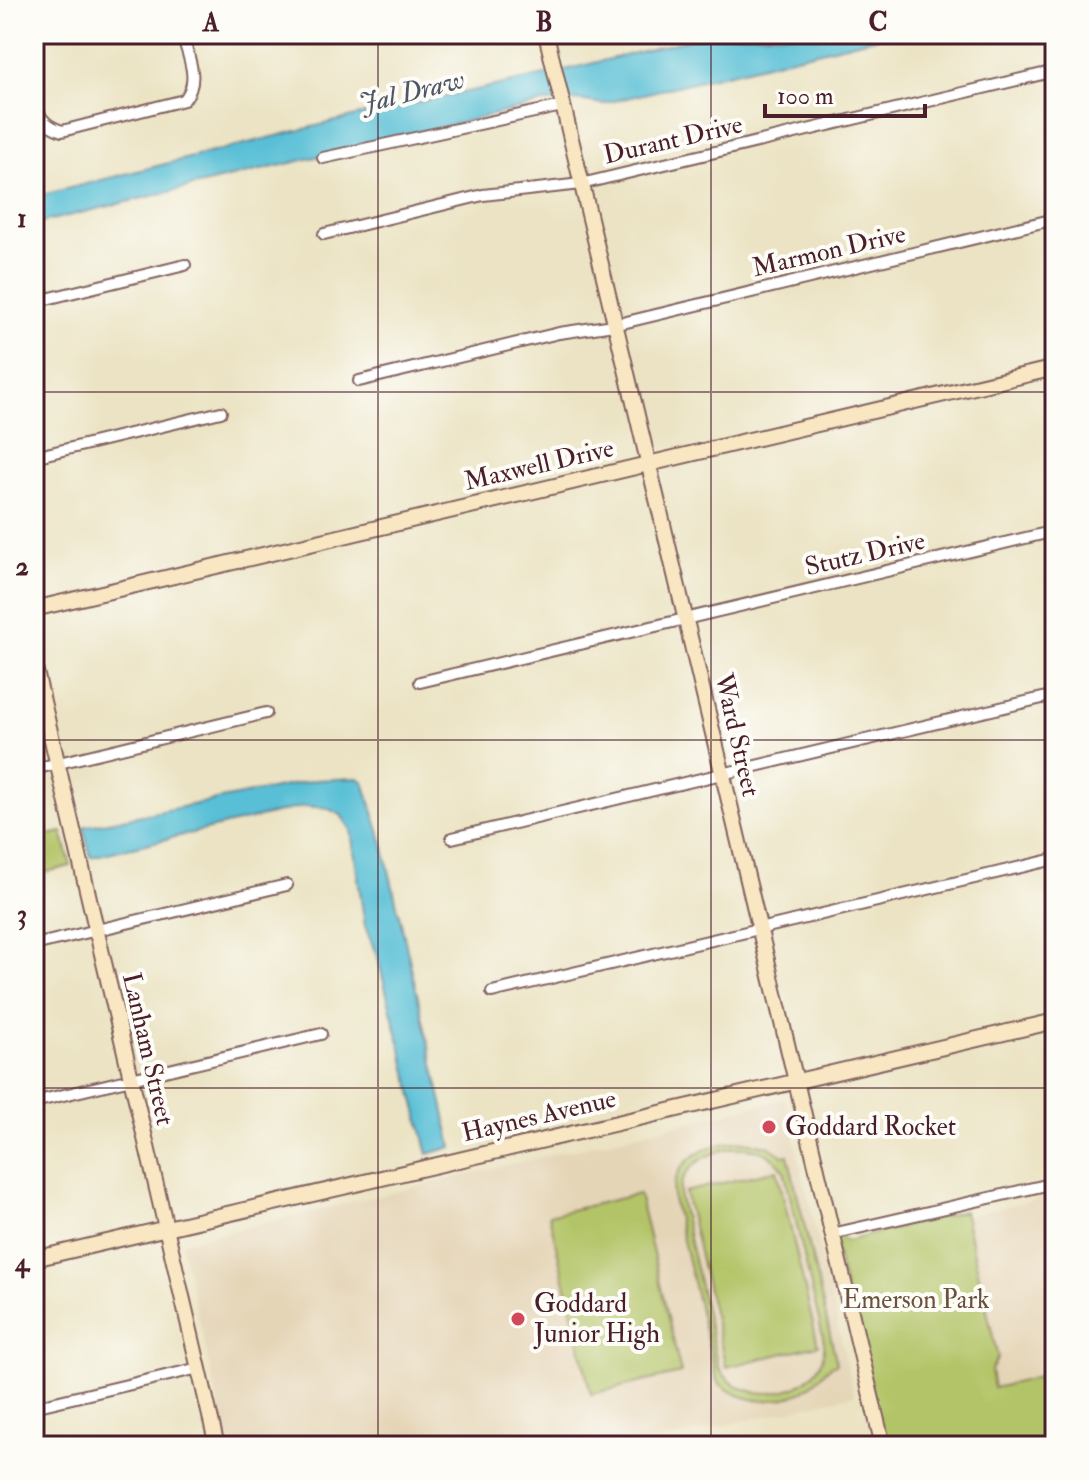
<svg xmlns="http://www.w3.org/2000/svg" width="1089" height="1480" font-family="'IM FELL Double Pica',serif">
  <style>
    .built { fill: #e5d5b7 }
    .green { fill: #b3c468; stroke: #7e724a; stroke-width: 2; fill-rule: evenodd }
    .water { fill: #58bfd6; stroke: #516f80; stroke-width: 2 }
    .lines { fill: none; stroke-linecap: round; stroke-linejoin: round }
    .street-casing { stroke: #826460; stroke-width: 14 }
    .secondary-casing { stroke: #826460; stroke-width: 18 }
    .street { stroke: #fff; stroke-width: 10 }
    .secondary { stroke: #f9e7c3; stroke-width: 14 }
    .grid { fill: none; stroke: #4a1f2b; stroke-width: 2; stroke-opacity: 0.55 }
    .poi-dot { fill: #d1495b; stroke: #fdfcf7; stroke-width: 3 }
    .labels { text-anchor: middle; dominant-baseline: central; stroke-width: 8; stroke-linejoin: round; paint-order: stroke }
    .street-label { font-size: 26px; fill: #4a1f2b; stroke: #fdfcf7 }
    .poi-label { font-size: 26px; fill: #4a1f2b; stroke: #fdfcf7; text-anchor: start }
    .park-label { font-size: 26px; fill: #6a513d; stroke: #fdfcf7 }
    .water-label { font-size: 28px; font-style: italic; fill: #4f5767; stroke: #fdfcf7 }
    .neatline { fill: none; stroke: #4a1f2b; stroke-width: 3 }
    .grid-label { font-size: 26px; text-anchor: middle; font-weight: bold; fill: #4a1f2b }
  </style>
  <rect width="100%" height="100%" fill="#fdfcf7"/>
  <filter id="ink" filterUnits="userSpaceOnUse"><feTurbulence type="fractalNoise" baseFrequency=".0125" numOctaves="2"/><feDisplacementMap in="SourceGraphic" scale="16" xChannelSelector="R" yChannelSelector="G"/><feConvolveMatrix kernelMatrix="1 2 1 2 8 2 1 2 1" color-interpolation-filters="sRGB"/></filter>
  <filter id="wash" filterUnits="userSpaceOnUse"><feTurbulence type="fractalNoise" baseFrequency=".006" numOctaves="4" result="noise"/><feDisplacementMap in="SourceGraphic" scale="32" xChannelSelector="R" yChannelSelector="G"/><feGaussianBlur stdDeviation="1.8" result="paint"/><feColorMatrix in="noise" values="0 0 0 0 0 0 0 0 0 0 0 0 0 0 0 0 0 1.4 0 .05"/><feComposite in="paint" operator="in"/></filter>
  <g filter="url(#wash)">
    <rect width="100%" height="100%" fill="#ebe3c3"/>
    <!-- built -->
    <path class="built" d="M785,1099L854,1395L638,1446H228L181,1243Z
      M1055,1195V1373L994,1388L991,1370L998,1358L965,1216Z"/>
    <!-- green -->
    <path class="green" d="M62,832L71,866L34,875V838Z
      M739,1141L768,1146L783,1156L788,1155L837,1364C825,1367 824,1375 814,1383C786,1407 743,1406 717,1381L673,1199C671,1160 705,1145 739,1141ZM732,1148C754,1147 771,1151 784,1170L824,1342C829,1393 743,1414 718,1366L680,1198C678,1168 706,1153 732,1148Z
      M777,1170L818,1345L726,1367L685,1192Z
      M639,1194L681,1373L591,1394L549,1215Z
      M964,1211L998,1358L991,1370L994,1388L1055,1373V1446H883L832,1234L847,1241Z"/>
    <!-- water -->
    <path class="water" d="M891,34L602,104L579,100L547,102L34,224V197L368,113L541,76L711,34Z
      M358,778L364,782L383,844L452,1147L428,1154L378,959L365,926L351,830L341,815L327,808L305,806L91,857L83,827L315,780Z"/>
  </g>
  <g filter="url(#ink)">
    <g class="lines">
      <defs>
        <path id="street" d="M34,99C38,116 44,125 62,131L184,100C201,81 188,56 182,34
          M323,158L562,106
          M324,234L483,195L581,184L1055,71
          M34,258L44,299
          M34,302L185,265
          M359,381L559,333L614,325L1055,219
          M34,457L221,412
          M420,682L1055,531
          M34,769L266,713
          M452,838L1055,695
          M34,945L287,885
          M492,992L1055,859
          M34,1102L321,1034
          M832,1234L1055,1183
          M34,1407L199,1368"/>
        <path id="secondary" d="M546,34L883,1446
          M34,609L1055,368
          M34,663L217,1446
          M34,1259L1055,1021"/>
      </defs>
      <!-- street casing -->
      <use href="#street" class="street-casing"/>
      <!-- secondary casing -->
      <use href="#secondary" class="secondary-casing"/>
      <!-- street -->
      <use href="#street" class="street"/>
      <!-- secondary -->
      <use href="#secondary" class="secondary"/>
    </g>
  </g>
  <!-- grid -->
  <path class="grid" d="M378,34V1446M711,34V1446M34,392H1055M34,740H1055M34,1088H1055"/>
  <!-- markers -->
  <g class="poi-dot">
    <circle cx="769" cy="1127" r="8"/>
    <circle cx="518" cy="1319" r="8"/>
  </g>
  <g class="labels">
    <!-- street labels -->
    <g class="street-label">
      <text transform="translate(673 140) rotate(-13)">Durant Drive</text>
      <text transform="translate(829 251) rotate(-13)">Marmon Drive</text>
      <text transform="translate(539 465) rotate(-13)">Maxwell Drive</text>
      <text transform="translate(865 554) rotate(-13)">Stutz Drive</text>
      <text transform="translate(737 735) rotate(77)">Ward Street</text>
      <text transform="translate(148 1049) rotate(77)">Lanham Street</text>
      <text transform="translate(539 1116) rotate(-13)">Haynes Avenue</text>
    </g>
    <!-- poi labels -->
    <g class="poi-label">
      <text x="785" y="1127">Goddard Rocket</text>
      <text x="534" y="1304">Goddard<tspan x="534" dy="30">Junior High</tspan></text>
    </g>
    <!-- park labels -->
    <g class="park-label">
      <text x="916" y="1300">Emerson Park</text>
    </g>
    <!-- water labels -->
    <g class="water-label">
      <text transform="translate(412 92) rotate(-14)">Jal Draw</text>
    </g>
  </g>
  <!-- margin -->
  <rect width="1089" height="1480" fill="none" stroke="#fdfcf7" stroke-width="88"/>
  <!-- scale -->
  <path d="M765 104v12h160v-12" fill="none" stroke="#4a1f2b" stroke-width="4"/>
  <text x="777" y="104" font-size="24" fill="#4a1f2b" stroke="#fdfcf7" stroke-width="6" paint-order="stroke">100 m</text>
  <rect x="44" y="44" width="1001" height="1392" class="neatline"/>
  <g class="grid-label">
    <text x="211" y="31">A</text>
    <text x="544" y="31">B</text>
    <text x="878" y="31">C</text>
    <text x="22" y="227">1</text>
    <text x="22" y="575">2</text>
    <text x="22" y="923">3</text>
    <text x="22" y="1271">4</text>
  </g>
</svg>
